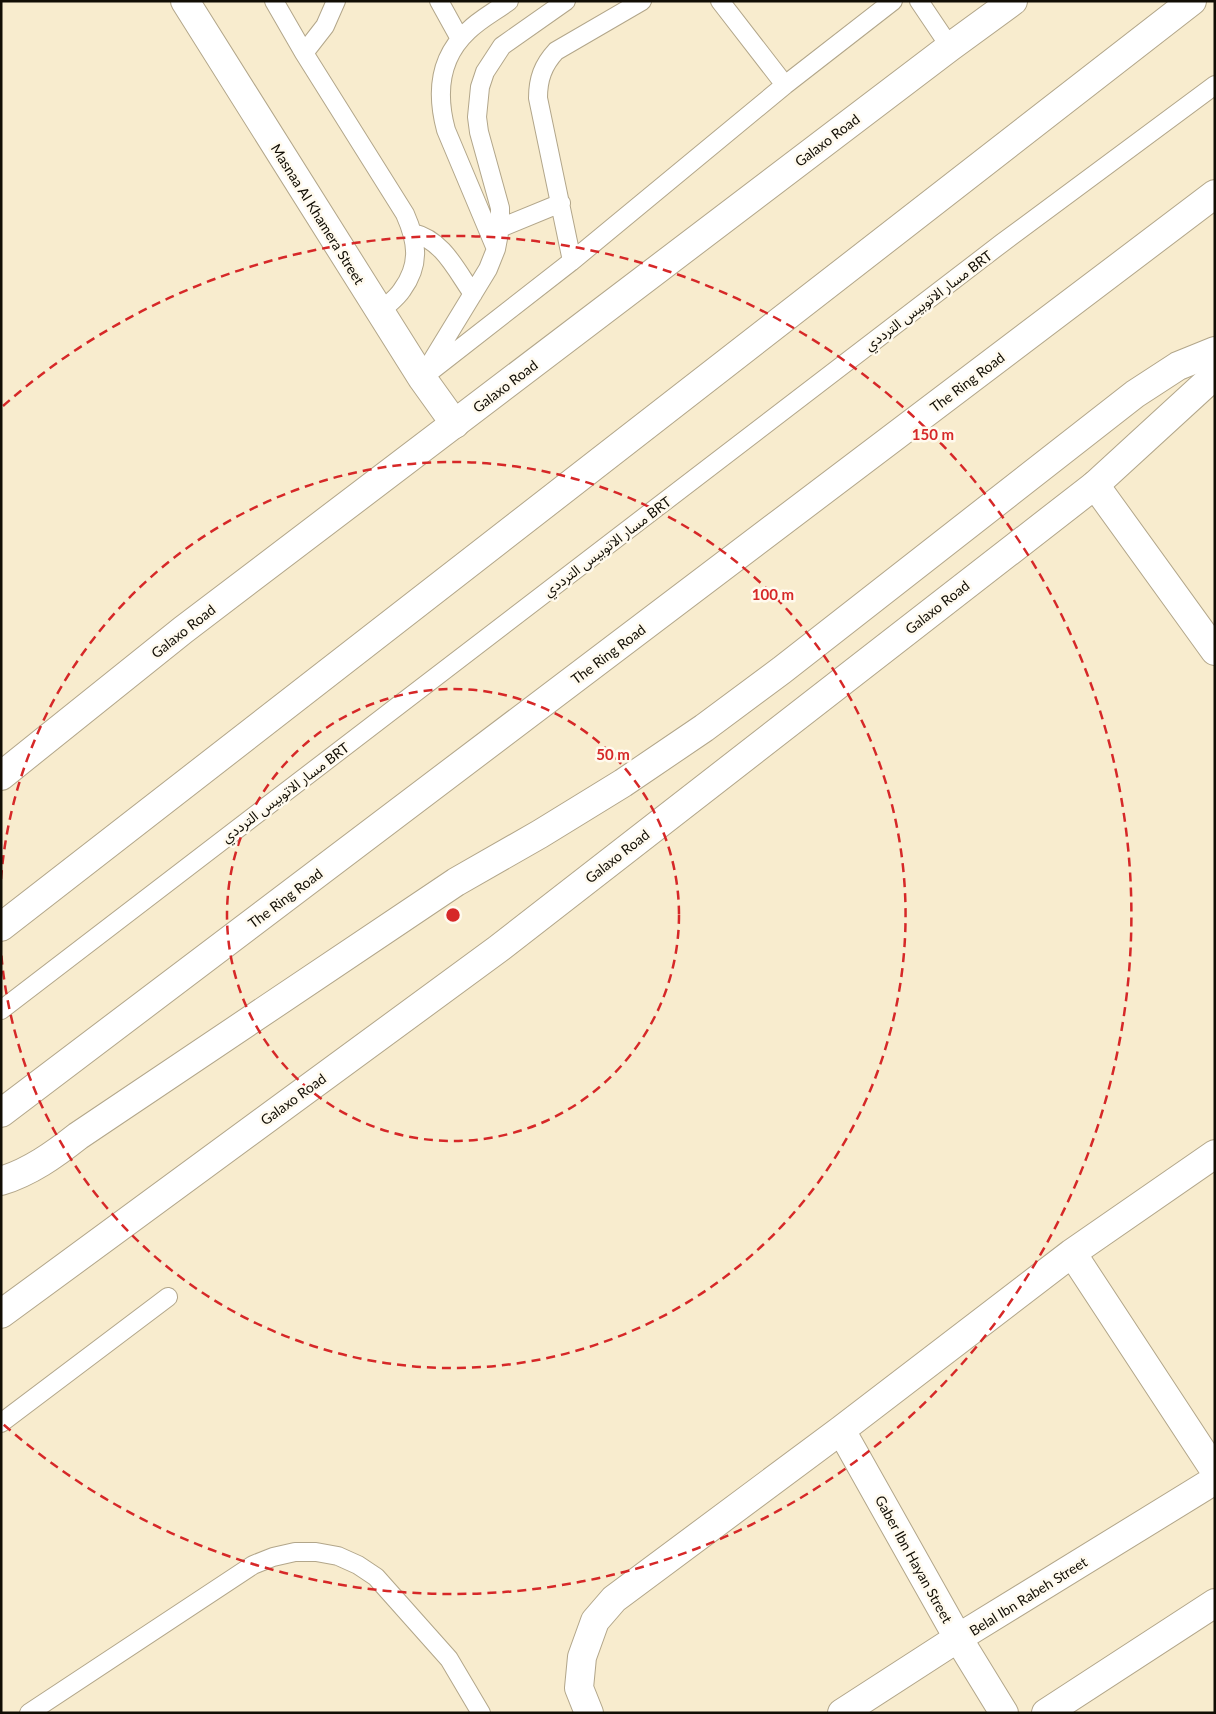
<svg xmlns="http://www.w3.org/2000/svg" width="1216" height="1714" font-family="Lato,'Noto Sans Arabic',sans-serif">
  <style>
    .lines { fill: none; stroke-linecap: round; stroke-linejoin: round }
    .lane-casing { stroke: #b2a68a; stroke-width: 20 }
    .street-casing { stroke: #b2a68a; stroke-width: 30 }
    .secondary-casing { stroke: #b2a68a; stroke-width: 30 }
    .highway-casing { stroke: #b2a68a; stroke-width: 30 }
    .lane { stroke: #fff; stroke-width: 18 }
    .street { stroke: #fff; stroke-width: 28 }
    .secondary { stroke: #fff; stroke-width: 28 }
    .highway { stroke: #fff; stroke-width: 28 }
    .ring { fill: none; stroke: #d62828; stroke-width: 2.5; stroke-dasharray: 9 6 }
    .labels { text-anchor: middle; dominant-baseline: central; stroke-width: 5; stroke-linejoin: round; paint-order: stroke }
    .street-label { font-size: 14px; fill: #110d04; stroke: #fffaee }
    .centre { fill: #d62828; stroke: #fffaee; stroke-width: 2.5 }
    .ring-label { font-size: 15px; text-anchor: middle; font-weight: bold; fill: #d62828; stroke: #fffaee; stroke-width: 5; stroke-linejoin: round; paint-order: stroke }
  </style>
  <rect width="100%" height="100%" fill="#f8ecce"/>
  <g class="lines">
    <defs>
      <path id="lane" d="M274,1L304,53L405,214C417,241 421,264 402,290C397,298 387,305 380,312
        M439,1L460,39
        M720,1L785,85
        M919,1L950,47
        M304,53L325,26L336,1
        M500,228L561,203
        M413,233C443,240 456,270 473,294
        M496,249L446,130C436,93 439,58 468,31C480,19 496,11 509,1
        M572,261L538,98C538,79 543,65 556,51L642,1
        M427,369L488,269L496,249L500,228V208L479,132L477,117L480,87L485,72L502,46L566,1
        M422,378L572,261L785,85L893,1
        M1,1010L1002,243L1215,85
        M1,1423L168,1297
        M29,1713L253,1565L273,1557L295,1552H316L338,1556L358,1565L376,1577L449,1659L481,1713"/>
      <path id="street" d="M185,1L422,378L455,424
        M1095,485L1215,651
        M1072,1253L1215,1471
        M841,1430L958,1638L1004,1713
        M589,1713L579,1688L582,1657L595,1621L614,1599L841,1430L1072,1253L1215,1154
        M842,1713L958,1638L1215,1480
        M1046,1713L1215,1603"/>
      <path id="secondary" d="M1,776L183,630L950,47L1013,1
        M1,1314L498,949L1095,485L1215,375"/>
      <path id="highway" d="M1,927L1192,1
        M1,1113L1215,194
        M1,1181C30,1172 54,1155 78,1136L456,882L540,834L623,783L704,728L782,670L1135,394L1178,366L1215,351"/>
    </defs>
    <!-- lane casing -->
    <use href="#lane" class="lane-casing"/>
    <!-- street casing -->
    <use href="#street" class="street-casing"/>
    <!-- secondary casing -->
    <use href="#secondary" class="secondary-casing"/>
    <!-- highway casing -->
    <use href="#highway" class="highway-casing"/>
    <!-- lane -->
    <use href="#lane" class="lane"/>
    <!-- street -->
    <use href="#street" class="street"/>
    <!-- secondary -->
    <use href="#secondary" class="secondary"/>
    <!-- highway -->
    <use href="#highway" class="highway"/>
  </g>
  <!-- distance rings -->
  <g class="ring">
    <circle cx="453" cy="915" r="226"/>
    <path d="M1 879A453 453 0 1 1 1 951"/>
    <path d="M3 406A679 679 0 1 1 3 1424"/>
  </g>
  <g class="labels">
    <!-- street labels -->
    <g class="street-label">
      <text transform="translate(827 140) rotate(-37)">Galaxo Road</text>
      <text transform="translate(318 214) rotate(58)">Masnaa Al Khamera Street</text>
      <text transform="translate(928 300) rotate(-37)">مسار الاتوبيس الترددي BRT</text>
      <text transform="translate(967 382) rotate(-37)">The Ring Road</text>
      <text transform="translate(505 386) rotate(-37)">Galaxo Road</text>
      <text transform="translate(607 546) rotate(-37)">مسار الاتوبيس الترددي BRT</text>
      <text transform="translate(937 607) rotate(-38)">Galaxo Road</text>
      <text transform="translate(183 631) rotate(-38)">Galaxo Road</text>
      <text transform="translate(608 654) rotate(-37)">The Ring Road</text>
      <text transform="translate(285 792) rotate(-37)">مسار الاتوبيس الترددي BRT</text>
      <text transform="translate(617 856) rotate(-38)">Galaxo Road</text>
      <text transform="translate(285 898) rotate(-37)">The Ring Road</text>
      <text transform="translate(293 1099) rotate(-36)">Galaxo Road</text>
      <text transform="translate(914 1559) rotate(61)">Gaber Ibn Hayan Street</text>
      <text transform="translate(1028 1596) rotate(-32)">Belal Ibn Rabeh Street</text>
    </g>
  </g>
  <circle cx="453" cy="915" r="8" class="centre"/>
  <g class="ring-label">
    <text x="933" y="440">150 m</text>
    <text x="773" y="600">100 m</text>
    <text x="613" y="760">50 m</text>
  </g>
  <!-- border -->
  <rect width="1216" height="1714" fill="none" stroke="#110d04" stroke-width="5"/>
</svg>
